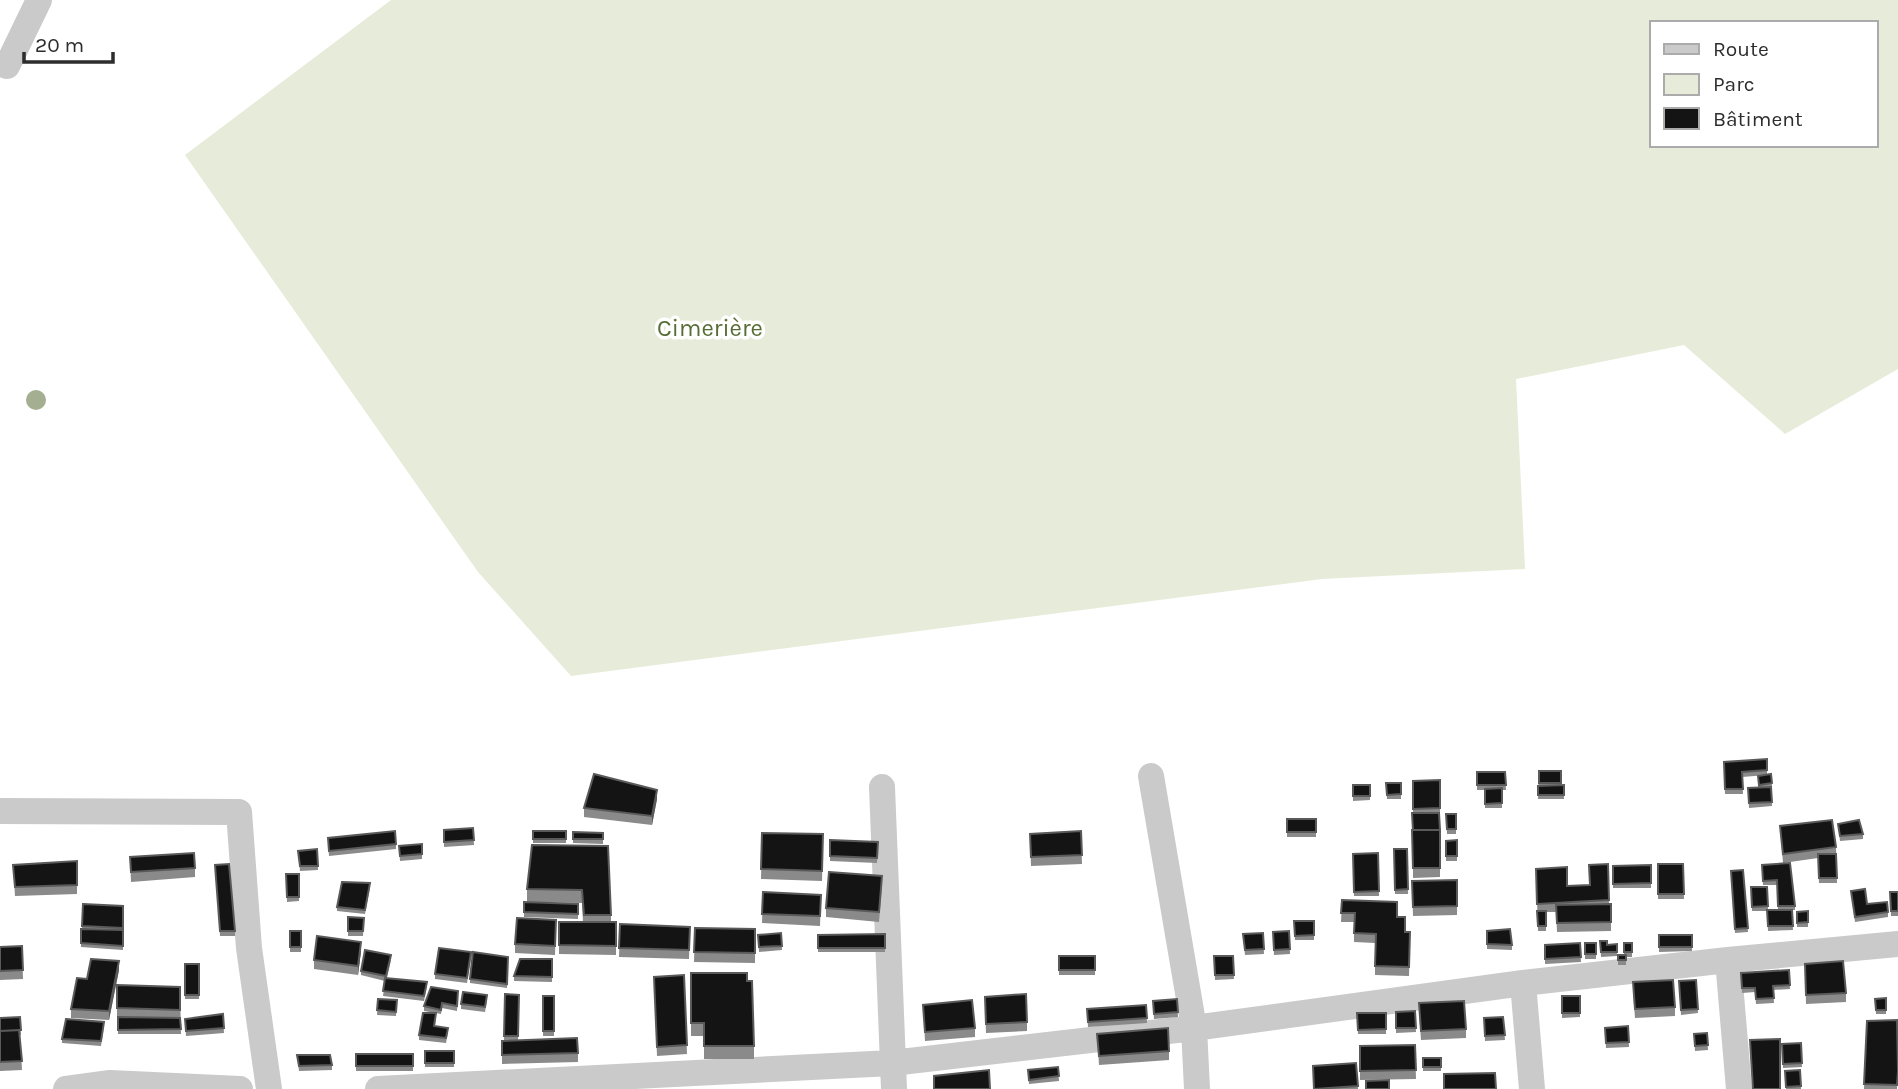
<svg xmlns="http://www.w3.org/2000/svg" width="1898" height="1089" font-family="Karla,sans-serif">
  <style>
    .green { fill: #e6ecd9; fill-rule: evenodd }
    .lines { fill: none; stroke-linecap: round; stroke-linejoin: round }
    .minor { stroke: #cacaca; stroke-width: 26 }
    .tree { fill: #a3af90 }
    .wall { fill: #8a8a8a }
    .shaded-wall { fill: #5a5a5a }
    .building { fill: #141414; stroke: #5a5a5a; stroke-width: 2 }
    .labels { text-anchor: middle; dominant-baseline: central; stroke-width: 7; stroke-linejoin: round; paint-order: stroke }
    .park-label { font-size: 24px; fill: #576d36; stroke: #fff }
  </style>
  <rect width="100%" height="100%" fill="#fff"/>
  <!-- green -->
  <path class="green" d="M391,0H1898V369L1785,434L1684,345L1516,379L1525,569L1322,579L571,676L478,572L185,155ZM1651,23H1875V145H1651Z"/>
  <g class="lines">
    <!-- minor -->
    <path class="minor" d="M7,66L39,0
      M1151,776L1194,1028L1197,1089
      M882,787L894,1089
      M0,811L239,812L249,948L269,1089
      M1728,960L1739,1089
      M1523,983L1532,1089
      M66,1089L110,1083L240,1089
      M378,1089L892,1063L1194,1028L1523,983L1728,960L1898,944"/>
  </g>
  <!-- trees -->
  <circle class="tree" cx="36" cy="400" r="10"/>
  <!-- wall -->
  <path class="wall" d="M1767,759V775L1742,777L1743,794H1725L1724,762Z
    M1539,771H1561V786L1564,785V799H1538Z
    M1477,772H1505L1506,790H1502V808H1485V790H1477Z
    M1758,776L1772,783V788H1771L1772,806L1749,808L1748,788H1758Z
    M1440,780V877L1413,878V781Z
    M1386,783H1401V799H1387Z
    M1353,785H1370V800L1353,801Z
    M657,799L652,825L584,817V808Z
    M1446,814H1456V834H1447Z
    M1287,819H1316V837H1287Z
    M1838,824L1863,834V839L1840,841Z
    M1780,826L1836,847L1837,883H1819L1818,858L1783,863Z
    M473,828L474,845L444,847V830Z
    M533,831H566V843H533Z
    M1081,831L1082,864L1031,866L1030,834Z
    M573,832L603,833V844L573,843Z
    M762,833L823,834L822,881L761,879Z
    M830,840L878,842L877,863L830,861Z
    M1457,840V861H1446V841Z
    M328,843L396,844V849L329,856Z
    M422,844V859L400,861L399,846Z
    M532,845L611,915V922H616V955L559,954V922H583L582,903L527,902V889Z
    M317,849L318,870L300,871L298,851Z
    M1394,849H1407L1408,894H1395Z
    M1378,853L1379,896H1354L1353,854Z
    M130,857L195,868V877L131,882Z
    M77,861V894L15,896L13,865Z
    M1790,863L1795,906V910H1792L1793,930L1768,931L1767,911H1752L1751,887H1767L1768,910H1778L1777,885H1763L1762,865Z
    M1608,864L1609,904H1611V931L1557,932L1556,912H1546V931H1538L1536,869L1567,886L1589,885Z
    M1658,864H1683L1684,899H1658Z
    M215,865L235,931V936H220Z
    M1651,865V888H1613V866Z
    M1743,870L1748,932L1735,933L1731,871Z
    M286,874H299V901L287,902Z
    M1457,880V915L1413,916L1412,881Z
    M882,885L879,922L826,917V908Z
    M370,887L365,914L337,911V907Z
    M1851,891L1867,904L1888,912V917L1855,922Z
    M763,892L821,895L820,926L762,923Z
    M1890,892H1898V916H1891Z
    M1342,900L1397,917L1405,932H1410L1409,976L1375,975V943L1354,942V922H1341Z
    M524,902L578,904V919L524,917Z
    M83,904L123,906V950L81,947V929H82Z
    M1808,911V927H1797V912Z
    M348,917L364,918L363,936H348Z
    M556,920L555,955L515,953V944Z
    M1294,921H1314V940H1295Z
    M620,924L690,927L689,959L619,957Z
    M695,928L755,929V963L694,962Z
    M290,931H301V952H290Z
    M1289,931L1290,954L1274,955L1273,932Z
    M1487,931L1512,945V950L1487,949Z
    M781,933L782,950L759,952L758,935Z
    M1263,933L1264,954L1245,955L1243,934Z
    M885,934V952H818V935Z
    M1659,935H1692V951L1659,952Z
    M1600,941L1607,945L1617,944V956L1601,957Z
    M1580,943L1581,962L1545,964V945Z
    M1585,943H1596V959H1585Z
    M1624,943H1632V957H1626V965H1618V955H1624Z
    M22,946L23,979L0,980V947Z
    M361,951L358,975L314,969V960Z
    M1059,956H1095V975H1059Z
    M1214,956H1233L1234,979L1215,980Z
    M471,957L467,983L435,979V974Z
    M508,957L507,988L470,983V979Z
    M552,959V982L514,981V976Z
    M391,960L387,978L427,986L424,1001L383,996L385,981L361,975V971Z
    M185,964H199V999H185Z
    M1805,964L1846,993V1002L1806,1004Z
    M119,970L109,1020L71,1018V1009L87,979Z
    M1789,970L1790,989L1773,990L1774,1003L1756,1004L1755,992L1742,993L1741,973Z
    M691,973L747,981L754,1046V1059H704V1036H691Z
    M684,975L687,1054L657,1056L654,977Z
    M1696,980L1698,1013L1681,1015L1679,981Z
    M117,985L180,987L181,1034H118V1017H117Z
    M458,991L457,1011L442,1008L441,1014L436,1013L435,1026L448,1032L446,1043L419,1040V1035L436,1013L424,1011V1006Z
    M1633,991L1675,1007V1016L1635,1018Z
    M505,994L519,995L518,1041H504Z
    M543,996H554V1036H543Z
    M1562,996H1580V1017L1562,1018Z
    M1886,998V1014H1876L1875,999Z
    M378,999L397,1000L396,1016L377,1015Z
    M1177,999L1178,1017L1154,1019L1153,1001Z
    M487,1000L485,1012L461,1009V1004Z
    M923,1005L975,1028V1037L925,1041Z
    M1146,1005L1147,1023L1088,1027L1087,1009Z
    M985,1006L1027,1022V1031L986,1033Z
    M1415,1011L1416,1032L1396,1033V1012Z
    M1419,1012L1466,1029V1038L1421,1040Z
    M1357,1013H1386V1034H1358Z
    M223,1014L224,1033L186,1036L185,1019Z
    M20,1017L21,1035H20L22,1070L0,1071V1018Z
    M1503,1017L1505,1040L1485,1041L1484,1018Z
    M1867,1021L1898,1048L1897,1089H1864Z
    M104,1026L101,1046L62,1043V1039Z
    M1628,1026L1629,1047L1606,1048L1605,1028Z
    M1707,1033L1708,1050L1695,1051L1694,1034Z
    M1097,1034L1169,1051V1060L1099,1065Z
    M502,1041L578,1053V1062L502,1064Z
    M1801,1043L1802,1067L1783,1068L1782,1044Z
    M1415,1045L1416,1079L1360,1080V1046Z
    M425,1051H454V1067H425Z
    M356,1054H413V1071H356Z
    M297,1055L332,1065V1070L299,1071Z
    M1423,1058H1441V1071H1423Z
    M1356,1063L1358,1089H1314L1313,1066Z
    M1058,1067L1059,1081L1029,1084L1028,1070Z
    M1800,1070L1801,1089H1786L1785,1071Z"/>
  <!-- shaded-wall -->
  <path class="shaded-wall" d="M657,790V799L652,825V816Z
    M361,942V951L358,975V966Z
    M119,961V970L109,1020V1011Z"/>
  <!-- building -->
  <path class="building" d="M1767,759V770L1742,772L1743,789H1725L1724,762Z
    M1539,771H1561V783H1539Z
    M1477,772H1505L1506,785H1477Z
    M594,774L657,790L652,816L584,808Z
    M1771,774L1772,783L1759,785L1758,776Z
    M1440,780V808L1413,809V781Z
    M1386,783H1401V794L1387,795Z
    M1353,785H1370V796H1353Z
    M1564,785V795H1538V786Z
    M1771,787L1772,802L1749,803L1748,788Z
    M1502,788V803L1485,804V789Z
    M1412,813H1439L1440,830H1413Z
    M1446,814H1456V829H1447Z
    M1287,819H1316V832H1287Z
    M1832,820L1836,847L1783,854L1780,826Z
    M1859,820L1863,834L1840,836L1838,824Z
    M473,828L474,840L444,842V830Z
    M1412,830H1440V868H1413Z
    M395,831L396,844L329,851L328,838Z
    M533,831H566V839H533Z
    M1081,831L1082,855L1031,857L1030,834Z
    M573,832L603,833V839H573Z
    M762,833L823,834L822,871L761,869Z
    M830,840L878,842L877,858L830,856Z
    M1457,840V856H1446V841Z
    M422,844V854L400,856L399,846Z
    M532,845L608,846L611,915H584L582,890L527,889Z
    M317,849L318,866H300L298,851Z
    M1394,849H1407L1408,889L1395,890Z
    M194,853L195,868L131,872L130,857Z
    M1378,853L1379,891L1354,892L1353,854Z
    M1818,854H1836L1837,878H1819Z
    M77,861V885L15,887L13,865Z
    M1790,863L1795,906H1778L1777,880L1763,881L1762,865Z
    M229,864L235,931H220L215,865Z
    M1608,864L1609,900L1537,904L1536,869L1567,867V886L1590,885L1589,865Z
    M1658,864H1683L1684,894H1658Z
    M1651,865V883L1613,884V866Z
    M1743,870L1748,928L1735,929L1731,871Z
    M829,872L882,876L879,912L826,908Z
    M286,874H299V897H287Z
    M1457,880V906L1413,907L1412,881Z
    M342,882L370,883L365,910L337,907Z
    M1751,887H1767L1768,906L1752,907Z
    M1865,889L1867,904L1887,902L1888,912L1855,917L1851,891Z
    M763,892L821,895L820,916L762,914Z
    M1890,892H1898V911H1891Z
    M1342,900L1397,902V917H1405V932H1410L1409,967L1375,966L1376,934L1354,933L1355,913H1341Z
    M524,902L578,904V914L524,912Z
    M83,904L123,906V928L82,926Z
    M1611,904V922L1557,923L1556,905Z
    M1767,910H1792L1793,926H1768Z
    M1537,911H1546V926H1538Z
    M1808,911V922L1797,923V912Z
    M348,917L364,918L363,931H348Z
    M517,918L556,920L555,946L515,944Z
    M1294,921H1314V935L1295,936Z
    M559,922H616V946L559,945Z
    M620,924L690,927L689,950L619,948Z
    M695,928L755,929V953L694,952Z
    M81,929L123,930V946L81,943Z
    M1510,929L1512,945L1487,944V931Z
    M290,931H301V947H290Z
    M1289,931L1290,949L1274,950L1273,932Z
    M781,933L782,946L759,947L758,935Z
    M1263,933L1264,949L1245,950L1243,934Z
    M885,934V948H818V935Z
    M1659,935H1692V947H1659Z
    M317,936L361,942L358,966L314,960Z
    M1600,941H1607V945L1617,944V952H1601Z
    M1580,943L1581,957L1545,959V945Z
    M1585,943H1596V954H1585Z
    M1624,943H1632V952H1624Z
    M22,946L23,970L0,971V947Z
    M439,948L471,952L467,978L435,974Z
    M365,950L391,955L386,976L361,971Z
    M473,952L508,957L507,984L470,979Z
    M1618,955H1626V960H1618Z
    M1059,956H1095V970H1059Z
    M1214,956H1233L1234,975H1215Z
    M91,959L119,961L109,1011L71,1009L77,978L87,979Z
    M520,959H552V977L514,976Z
    M1843,961L1846,993L1806,995L1805,964Z
    M185,964H199V995H185Z
    M1789,970L1790,985L1773,986L1774,998L1756,999L1755,988H1742L1741,973Z
    M691,973H747V981H752L754,1046H704V1023H691Z
    M684,975L687,1045L657,1047L654,977Z
    M385,978L427,982L424,996L383,991Z
    M1673,980L1675,1007L1635,1009L1633,982Z
    M1696,980L1698,1009L1681,1010L1679,981Z
    M117,985L180,987V1010L117,1008Z
    M431,987L458,991L457,1006L442,1003L441,1010L424,1006Z
    M463,992L487,995L485,1007L461,1004Z
    M505,994L519,995L518,1036H504Z
    M1026,994L1027,1022L986,1024L985,997Z
    M543,996H554V1031H543Z
    M1562,996H1580V1013H1562Z
    M1886,998V1010H1876L1875,999Z
    M378,999L397,1000L396,1012L377,1010Z
    M1177,999L1178,1012L1154,1014L1153,1001Z
    M972,1000L975,1028L925,1032L923,1005Z
    M1464,1001L1466,1029L1421,1031L1419,1003Z
    M1146,1005L1147,1018L1088,1022L1087,1009Z
    M1415,1011L1416,1028H1396V1012Z
    M423,1013H436L434,1026L448,1028L446,1038L419,1035Z
    M1357,1013H1386V1029L1358,1030Z
    M223,1014L224,1028L186,1031L185,1019Z
    M20,1017L21,1030L0,1031V1018Z
    M118,1017L180,1018L181,1029L118,1030Z
    M1503,1017L1505,1035L1485,1036L1484,1018Z
    M66,1019L104,1022L101,1041L62,1039Z
    M1897,1020L1898,1071L1897,1085L1864,1084L1867,1021Z
    M1628,1026L1629,1042L1606,1043L1605,1028Z
    M1168,1028L1169,1051L1099,1056L1097,1034Z
    M19,1030L22,1061L0,1062V1031Z
    M1707,1033L1708,1045L1695,1046L1694,1034Z
    M577,1038L578,1053L502,1055V1041Z
    M1780,1039V1089H1753L1750,1040Z
    M1801,1043L1802,1063L1783,1064L1782,1044Z
    M1415,1045L1416,1070L1360,1071V1046Z
    M425,1051H454V1063H425Z
    M356,1054H413V1066H356Z
    M297,1055H330L332,1065L299,1066Z
    M1423,1058H1441V1067H1423Z
    M1356,1063L1358,1086L1314,1089L1313,1066Z
    M1058,1067L1059,1076L1029,1080L1028,1070Z
    M989,1070L990,1089H934V1076Z
    M1800,1070L1801,1086L1786,1087L1785,1071Z
    M1495,1073L1496,1089H1444V1074Z
    M1389,1080V1089H1366V1081Z"/>
  <g class="labels">
    <!-- park labels -->
    <g class="park-label">
      <text x="710" y="328">Cimerière</text>
    </g>
  </g>
  <!-- legend -->
  <rect x="1650" y="21" width="228" height="126" fill="#ffffff" stroke="#ababab" stroke-width="2"/>
  <rect x="1664" y="44" width="35" height="10" fill="#cacaca" stroke="#ababab" stroke-width="2"/>
  <text x="1713" y="56" font-size="21" fill="#2d2d2d">Route</text>
  <rect x="1664" y="74" width="35" height="21" fill="#e6ecd9" stroke="#ababab" stroke-width="2"/>
  <text x="1713" y="91" font-size="21" fill="#2d2d2d">Parc</text>
  <rect x="1664" y="108" width="35" height="21" fill="#141414" stroke="#ababab" stroke-width="2"/>
  <text x="1713" y="126" font-size="21" fill="#2d2d2d">Bâtiment</text>
  <!-- scale -->
  <path d="M24 52v10h89v-10" fill="none" stroke="#2d2d2d" stroke-width="3.5"/>
  <text x="35" y="52" font-size="21" fill="#2d2d2d" stroke="#ffffff" stroke-width="5" paint-order="stroke">20 m</text>
</svg>
